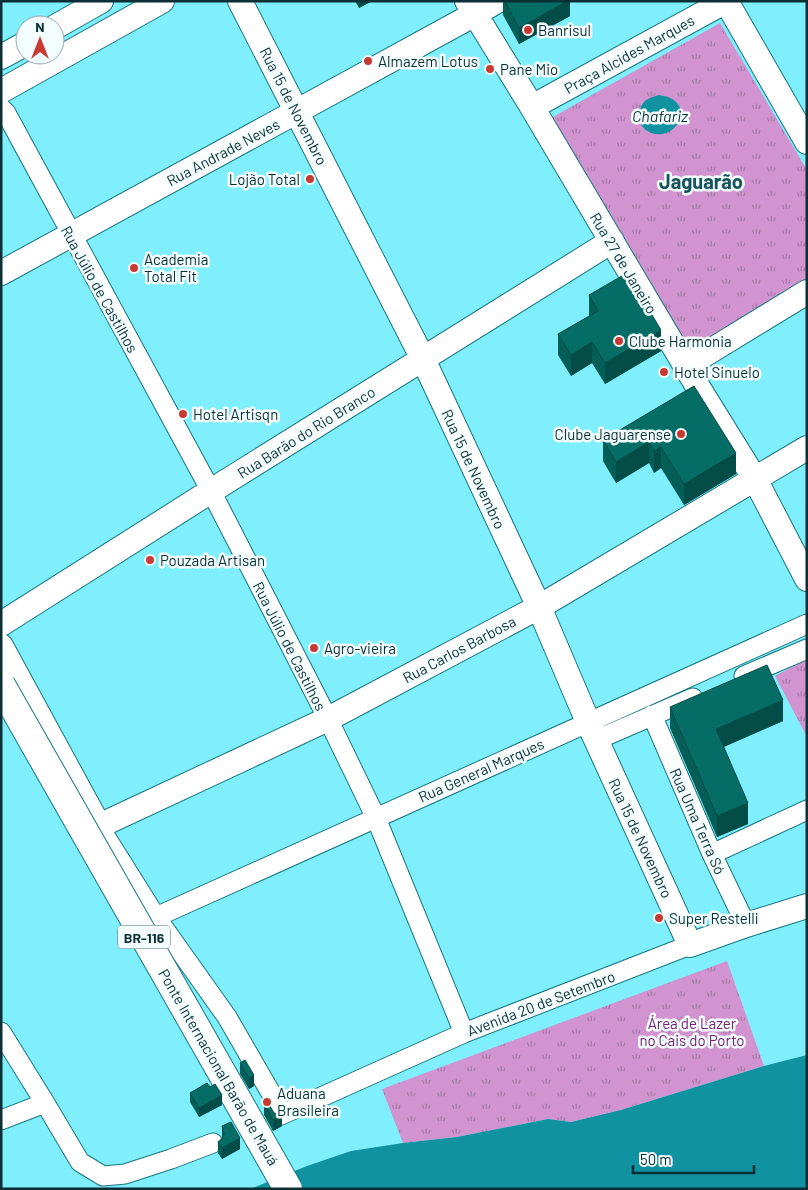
<svg xmlns="http://www.w3.org/2000/svg" width="808" height="1190" font-family="Barlow,sans-serif">
  <style>
    .grass { fill: url(#grass-tufts) }
    .water { fill: #1092a0 }
    .lines { fill: none; stroke-linecap: round; stroke-linejoin: round }
    .minor-casing { stroke: #187681; stroke-width: 21 }
    .tertiary-casing { stroke: #187681; stroke-width: 26 }
    .minor { stroke: #fff; stroke-width: 19 }
    .tertiary { stroke: #fff; stroke-width: 24 }
    .trunk-bridge-casing { stroke: #187681; stroke-width: 30; stroke-linecap: butt }
    .trunk-bridge { stroke: #fff; stroke-width: 28 }
    .wall { fill: #045e58 }
    .shaded-wall { fill: #044c47 }
    .building { fill: #056d66; stroke: #044c47 }
    .poi-dot { fill: #c73933; stroke: #f3fdfe; stroke-width: 2 }
    .labels { text-anchor: middle; dominant-baseline: central; stroke-width: 5; stroke-linejoin: round; paint-order: stroke }
    .shield { fill: #f3fdfe; stroke: #506d71; stroke-width: 1 }
    .shield-label { font-size: 14px; font-weight: bold; fill: #0a2f34 }
    .poi-label { font-size: 15px; fill: #0a2f34; stroke: #f3fdfe; text-anchor: start }
    .street-label { font-size: 15px; fill: #0a2f34; stroke: #f3fdfe }
    .park-label { font-size: 15px; fill: #772279; stroke: #f3fdfe }
    .water-label { font-size: 16px; font-style: italic; fill: #113338; stroke: #f3fdfe }
    .district-label { font-size: 20px; font-weight: bold; fill: #17555d; stroke: #f3fdfe }
  </style>
  <defs>
    <pattern id="grass-tufts" width="24" height="20" patternUnits="userSpaceOnUse" patternTransform="scale(1.25)"><rect width="24" height="20" fill="#d194d0"/><path d="M3 7l-1-3M5 7V3M7 7l1-3M15 17l-1-3M17 17v-4M19 17l1-3" fill="none" stroke="#a879aa"/></pattern>
  </defs>
  <rect width="100%" height="100%" fill="#7feefd"/>
  <!-- grass -->
  <path class="grass" d="M720,23L807,170V285L691,355L551,118Z
    M807,659V737L775,676Z
    M727,961L764,1066L621,1110L571,1122L548,1119L457,1137L403,1143L382,1089Z"/>
  <!-- water -->
  <path class="water" d="M659,95C662,96 667,96 670,98C693,108 676,141 651,133C647,131 644,129 642,126C636,117 639,104 648,99C651,97 656,96 659,95Z
    M807,1055V1189H250L307,1166L351,1151L403,1143L457,1137L548,1119L571,1122L621,1110L764,1066Z"/>
  <g class="lines">
    <defs>
      <path id="minor" d="M1,108L6,113L211,491L328,719L376,818L464,1033
        M744,676L807,649
        M652,715L712,854L746,925
        M596,740L693,698
        M99,826L156,917L227,1017L283,1114
        M712,854L807,810
        M156,917L807,624
        M1,1032L45,1103
        M281,1115L464,1033L690,945
        M1,1120L45,1103L80,1162L103,1176L125,1174L171,1159L213,1143"/>
      <path id="tertiary" d="M240,1L423,359L539,607L588,722L690,945L746,925L807,906
        M467,1L532,107L698,387L755,479L807,579
        M726,1L807,142
        M55,27L101,1
        M1,57L25,44
        M1,91L162,1
        M532,107L726,1
        M1,273L475,14L497,1
        M686,366L807,292
        M1,624L211,491L612,241
        M1,646L99,826L328,719L539,607L807,448"/>
    </defs>
    <!-- minor casing -->
    <use href="#minor" class="minor-casing"/>
    <!-- tertiary casing -->
    <use href="#tertiary" class="tertiary-casing"/>
    <!-- minor -->
    <use href="#minor" class="minor"/>
    <!-- tertiary -->
    <use href="#tertiary" class="tertiary"/>
    <defs>
      <path id="trunk-bridge" d="M1,685L288,1189"/>
    </defs>
    <!-- trunk-bridge casing -->
    <use href="#trunk-bridge" class="trunk-bridge-casing"/>
    <!-- trunk-bridge -->
    <use href="#trunk-bridge" class="trunk-bridge"/>
  </g>
  <!-- wall -->
  <path class="wall" d="M355,1H372L359,8Z
    M503,1H570V16L519,44L503,15Z
    M589,295L661,351L605,384L592,363L571,376L558,355V334L589,316Z
    M694,386L736,474L684,505L661,468L654,473L649,463L616,483L603,461V440Z
    M670,707L783,721L724,747L748,824L717,837L670,728Z
    M240,1063L254,1086L249,1089L240,1074Z
    M210,1087L222,1105L199,1117L190,1102V1093Z
    M264,1104L271,1108L282,1126L273,1131L264,1115Z
    M222,1126L240,1149L222,1159L218,1153V1142L222,1138Z"/>
  <!-- shaded-wall -->
  <path class="shaded-wall" d="M359,1H372L359,8Z
    M567,1H570V16L519,44V28Z
    M661,330V351L605,384V363Z
    M592,342V363L571,376V355Z
    M649,442V463L616,483V462Z
    M661,447V468L654,473V451Z
    M736,453V474L684,505V484Z
    M783,700V721L716,750V729Z
    M748,803V824L717,837V816Z
    M254,1075V1086L249,1089V1078Z
    M222,1095V1105L199,1117V1108Z
    M282,1115V1126L273,1131V1120Z
    M240,1138V1149L222,1159V1148Z"/>
  <!-- building -->
  <path class="building" d="M505,1H567L519,28Z
    M627,273L661,330L605,363L592,342L571,355L558,334L598,311L589,295Z
    M694,386L736,453L684,484L661,447L654,451L649,442L616,462L603,440Z
    M767,665L783,700L716,729L748,803L717,816L670,707Z
    M245,1060L254,1075L249,1078L240,1063Z
    M207,1083L210,1087L215,1084L222,1095L199,1108L190,1093Z
    M269,1101L271,1108L274,1113L282,1115L273,1120L264,1104Z
    M231,1122L240,1138L222,1148L218,1142L222,1139L224,1134L222,1126Z"/>
  <!-- markers -->
  <g class="poi-dot">
    <circle cx="528" cy="30" r="5"/>
    <circle cx="368" cy="61" r="5"/>
    <circle cx="490" cy="69" r="5"/>
    <circle cx="310" cy="179" r="5"/>
    <circle cx="134" cy="268" r="5"/>
    <circle cx="619" cy="341" r="5"/>
    <circle cx="664" cy="372" r="5"/>
    <circle cx="183" cy="414" r="5"/>
    <circle cx="681" cy="434" r="5"/>
    <circle cx="150" cy="560" r="5"/>
    <circle cx="314" cy="648" r="5"/>
    <circle cx="659" cy="918" r="5"/>
    <circle cx="267" cy="1102" r="5"/>
  </g>
  <g class="labels">
    <!-- shield labels -->
    <rect class="shield" x="118" y="925.5" width="52" height="23" rx="4"/>
    <g class="shield-label">
      <text x="144" y="937">BR-116</text>
    </g>
    <!-- poi labels -->
    <g class="poi-label">
      <text x="538" y="30">Banrisul</text>
      <text x="378" y="61">Almazem Lotus</text>
      <text x="500" y="69">Pane Mio</text>
      <text x="300" y="179" text-anchor="end">Lojão Total</text>
      <text x="144" y="259">Academia<tspan x="144" dy="17">Total Fit</tspan></text>
      <text x="629" y="341">Clube Harmonia</text>
      <text x="674" y="372">Hotel Sinuelo</text>
      <text x="193" y="414">Hotel Artisqn</text>
      <text x="671" y="434" text-anchor="end">Clube Jaguarense</text>
      <text x="160" y="560">Pouzada Artisan</text>
      <text x="324" y="648">Agro-vieira</text>
      <text x="669" y="918">Super Restelli</text>
      <text x="277" y="1093">Aduana<tspan x="277" dy="17">Brasileira</tspan></text>
    </g>
    <!-- street labels -->
    <g class="street-label">
      <text transform="translate(629 54) rotate(-29)">Praça Alcides Marques</text>
      <text transform="translate(294 106) rotate(63)">Rua 15 de Novembro</text>
      <text transform="translate(223 152) rotate(-28)">Rua Andrade Neves</text>
      <text transform="translate(624 263) rotate(59)">Rua 27 de Janeiro</text>
      <text transform="translate(100 289) rotate(61)">Rua Júlio de Castilhos</text>
      <text transform="translate(306 432) rotate(-32)">Rua Barão do Rio Branco</text>
      <text transform="translate(474 469) rotate(65)">Rua 15 de Novembro</text>
      <text transform="translate(290 646) rotate(63)">Rua Júlio de Castilhos</text>
      <text transform="translate(459 649) rotate(-28)">Rua Carlos Barbosa</text>
      <text transform="translate(481 770) rotate(-24)">Rua General Marques</text>
      <text transform="translate(698 821) rotate(66)">Rua Uma Terra Só</text>
      <text transform="translate(641 838) rotate(65)">Rua 15 de Novembro</text>
      <text transform="translate(541 1003) rotate(-21)">Avenida 20 de Setembro</text>
      <text transform="translate(219 1067) rotate(60)">Ponte Internacional Barão de Mauá</text>
    </g>
    <!-- park labels -->
    <g class="park-label">
      <text x="692" y="1023">Área de Lazer<tspan x="692" dy="17">no Cais do Porto</tspan></text>
    </g>
    <!-- water labels -->
    <g class="water-label">
      <text x="660" y="115">Chafariz</text>
    </g>
    <!-- district labels -->
    <g class="district-label">
      <text x="701" y="181">Jaguarão</text>
    </g>
  </g>
  <!-- border -->
  <rect width="808" height="1190" fill="none" stroke="#0a2f34" stroke-width="5"/>
  <!-- north arrow -->
  <g transform="translate(40 40)"><circle r="24" fill="#f3fdfe" stroke="#96abad"/>
  <path d="M0-4L9 19L0 12L-9 19Z" fill="#c73933"/>
  <text y="-8" font-size="14" font-weight="bold" text-anchor="middle" fill="#0a2f34">N</text>
  </g>
  <!-- scale -->
  <path d="M633 1165v8h121v-8" fill="none" stroke="#0a2f34" stroke-width="2.5"/>
  <text x="640" y="1165" font-size="15" fill="#0a2f34" stroke="#f3fdfe" stroke-width="4" paint-order="stroke">50 m</text>
</svg>
